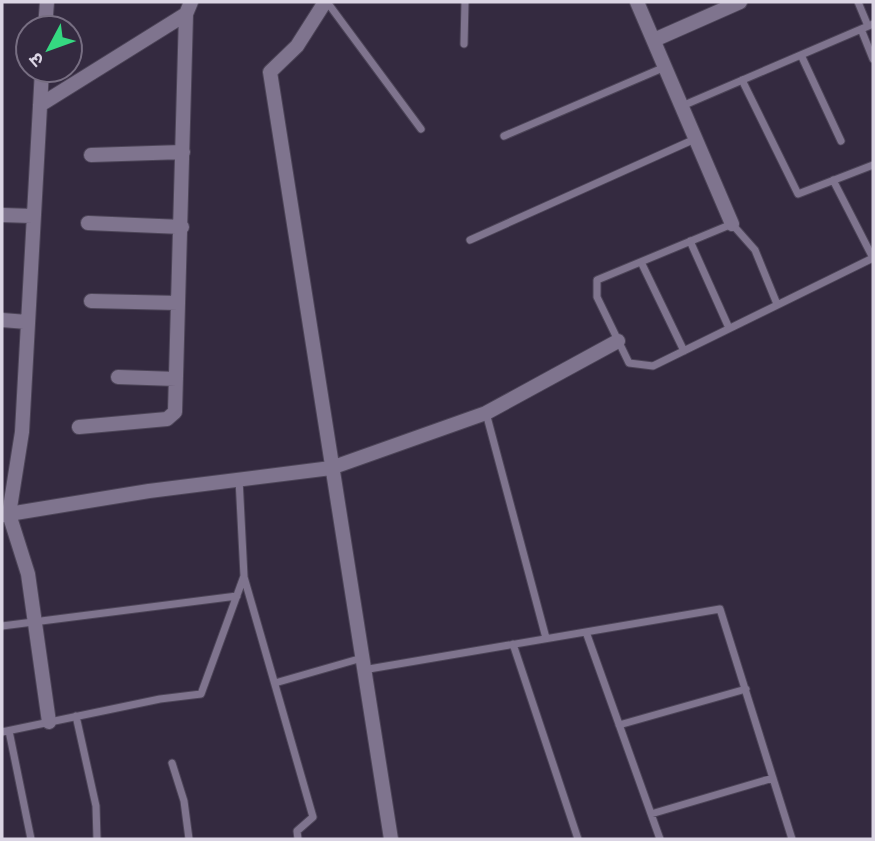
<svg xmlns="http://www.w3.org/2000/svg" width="875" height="841" font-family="Karla,'Noto Sans Devanagari',sans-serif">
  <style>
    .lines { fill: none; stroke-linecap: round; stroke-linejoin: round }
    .lane-casing { stroke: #4d4558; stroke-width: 9 }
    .street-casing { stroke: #4d4558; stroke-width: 16 }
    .lane { stroke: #7f748e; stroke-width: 7 }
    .street { stroke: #7f748e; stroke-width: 14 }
  </style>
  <rect width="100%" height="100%" fill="#342a40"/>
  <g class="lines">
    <defs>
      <path id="lane" d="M327,2L421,129
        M858,2L868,26
        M861,29L873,59
        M464,44L465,2
        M801,55L841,141
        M742,80L798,194L873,165
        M682,106L873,24
        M504,136L665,67
        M833,180L873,258
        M470,240L695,139
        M690,241L729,328
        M641,262L684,351
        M777,304L755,250L732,224L597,280V297L629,363L653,366L873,258
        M486,413L546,638
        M244,577L313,817L297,831L298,839
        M2,626L237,596
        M586,632L660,839
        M513,644L578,839
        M363,670L720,609L792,839
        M275,683L362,658
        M76,716L96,806L97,839
        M619,725L746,689
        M9,731L31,839
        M2,732L160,699L201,694L244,576L239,479
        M172,763L184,801L189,839
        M651,814L773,778"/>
      <path id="street" d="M325,2L297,46L270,72L391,839
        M637,2L732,224
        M45,28L47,2
        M654,40L740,2
        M42,70L22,432L9,514L28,574L49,722
        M40,105L186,14
        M91,155L183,152
        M2,215L32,216
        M88,223L182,227
        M91,301L178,303
        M2,320L27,322
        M118,377L176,379
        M79,427L167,419L175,412L186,14L191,2
        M3,515L149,491L331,468L486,413L618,341"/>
    </defs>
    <!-- lane casing -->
    <use href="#lane" class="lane-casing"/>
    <!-- street casing -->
    <use href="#street" class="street-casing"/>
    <!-- lane -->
    <use href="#lane" class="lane"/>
    <!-- street -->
    <use href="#street" class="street"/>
  </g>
  <!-- border -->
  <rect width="875" height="841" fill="none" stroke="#dbd5e4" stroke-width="7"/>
  <!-- north arrow -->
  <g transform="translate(49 49) rotate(229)"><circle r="33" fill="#342a40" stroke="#776e82" stroke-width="2"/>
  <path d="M0-5L12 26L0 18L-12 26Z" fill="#35d881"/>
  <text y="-10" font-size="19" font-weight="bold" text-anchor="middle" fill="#dbd5e4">उ</text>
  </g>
</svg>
